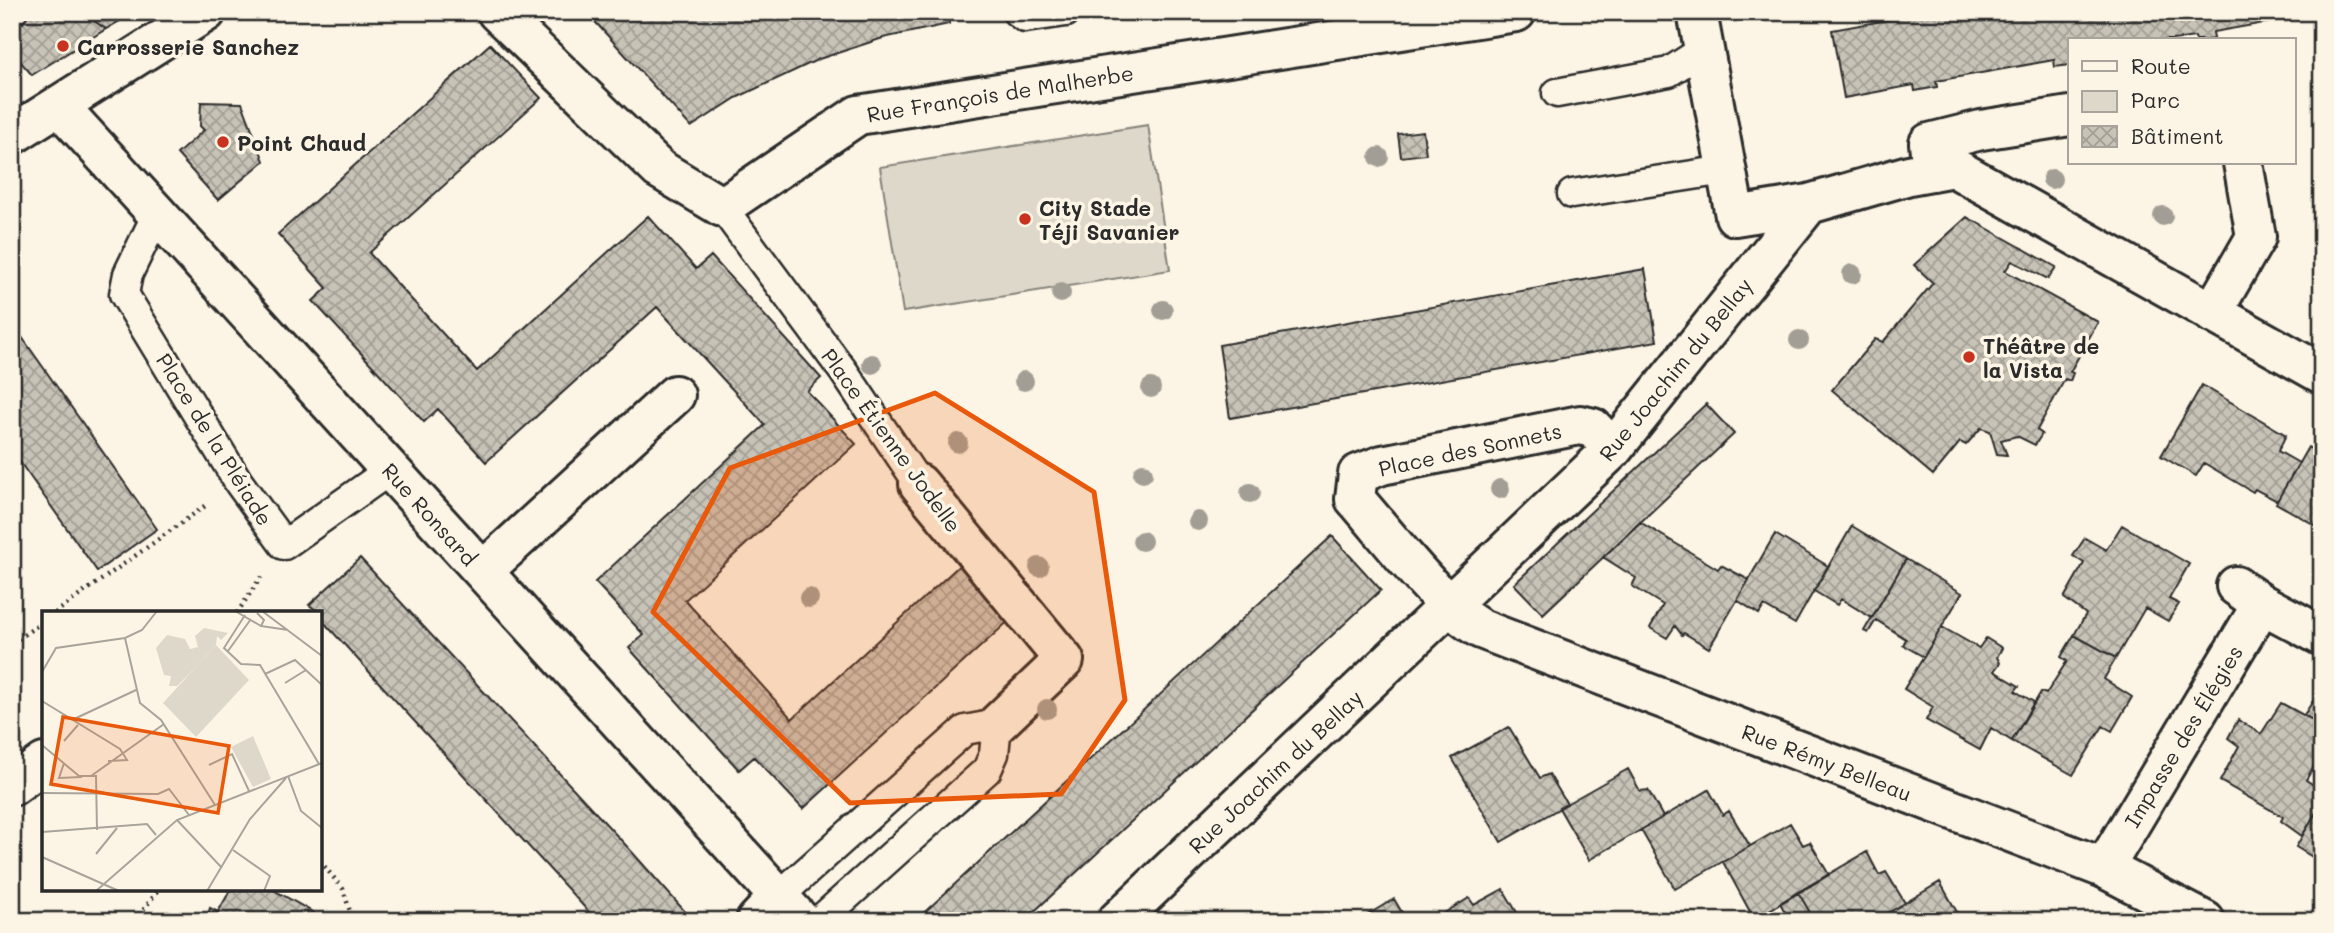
<svg xmlns="http://www.w3.org/2000/svg" width="2334" height="933" font-family="Mali,sans-serif">
  <style>
    .park { fill: #ded8ca; stroke: #84827a; stroke-width: 2 }
    .building { fill: url(#building-cross-hatch); stroke: #2b2b2b; stroke-width: 2 }
    .lines { fill: none; stroke-linecap: round; stroke-linejoin: round }
    .lane-casing { stroke: #2b2b2b; stroke-width: 33 }
    .street-casing { stroke: #2b2b2b; stroke-width: 44 }
    .secondary-casing { stroke: #2b2b2b; stroke-width: 44 }
    .path { stroke: #2b2b2b; stroke-width: 4.5; stroke-dasharray: 2 5; stroke-linecap: butt }
    .lane { stroke: #fcf5e5; stroke-width: 28 }
    .street { stroke: #fcf5e5; stroke-width: 38 }
    .secondary { stroke: #fcf5e5; stroke-width: 38 }
    .tree { fill: #a29e95 }
    .marked { fill: #e8590c; fill-opacity: 0.2; stroke: #e8590c; stroke-width: 5; stroke-linejoin: round }
    .poi-dot { fill: #c8321e; stroke: #fcf5e5; stroke-width: 2.5 }
    .labels { text-anchor: middle; dominant-baseline: central; stroke-width: 7; stroke-linejoin: round; paint-order: stroke }
    .poi-label { font-size: 21px; font-weight: bold; fill: #2b2b2b; stroke: #fcf5e5; text-anchor: start }
    .street-label { font-size: 21px; fill: #2b2b2b; stroke: #fcf5e5 }
    .inset-road { fill: none; stroke: #a8a49b; stroke-width: 2 }
    .view { fill: #e8590c; fill-opacity: 0.15; stroke: #e8590c; stroke-width: 3.5 }
    .inset-edge { fill: none; stroke: #2b2b2b; stroke-width: 3.5 }
  </style>
  <defs>
    <pattern id="building-cross-hatch" width="8" height="8" patternUnits="userSpaceOnUse" patternTransform="scale(1.75)"><rect width="8" height="8" fill="#c8c3b7"/><path d="M0 0l8 8M0 8l8-8" fill="none" stroke="#a39f95"/></pattern>
  </defs>
  <rect width="100%" height="100%" fill="#fcf5e5"/>
  <filter id="ink" filterUnits="userSpaceOnUse"><feTurbulence type="fractalNoise" baseFrequency=".0143" numOctaves="2"/><feDisplacementMap in="SourceGraphic" scale="14" xChannelSelector="R" yChannelSelector="G"/><feConvolveMatrix kernelMatrix="1 2 1 2 8 2 1 2 1" color-interpolation-filters="sRGB"/></filter>
  <g filter="url(#ink)">
    <!-- park -->
    <path class="park" d="M1148,125L1170,270L903,312L880,167Z"/>
    <!-- building -->
    <path class="building" d="M30,12H81L106,29L32,75L12,52V14L23,23Z
      M81,12H135L106,29Z
      M586,12H948L949,24L883,38L819,59L736,98L691,127Z
      M1932,12H2292L2293,18L2213,32L2214,39L2208,40H2196L2195,37L2173,40H2070V65L2055,67L2054,60L1936,81L1937,87L1915,91L1914,85L1844,98L1832,30Z
      M490,44L541,98L369,253L477,371L648,216L696,269L711,256L821,378L807,391L856,444L685,600L792,719L963,562L1013,617L803,809L754,757L739,770L629,648L644,635L595,582L765,425L657,307L486,462L438,409L424,422L313,301L327,288L278,234Z
      M201,102L242,103L264,161L218,200L177,154L204,130L200,126Z
      M1423,131L1426,154L1401,157L1398,134Z
      M1967,217L2056,267L2048,279L2012,261L2005,271L2098,322L2070,372L2073,373L2070,381L2065,379L2037,430L2042,434L2035,445L2017,436L2001,440L2007,455L1997,454L1990,431L1981,428L1966,445L1960,442L1933,475L1832,390L1875,339L1883,342L1933,283L1914,265Z
      M1645,269L1657,341L1230,418L1219,345Z
      M12,323L157,529L97,571L12,451Z
      M2202,385L2286,435L2278,451L2299,463L2277,501L2255,489L2253,492L2204,463L2196,476L2161,456Z
      M1706,404L1734,434L1543,614L1514,584Z
      M2308,447L2322,455V529L2276,503Z
      M1640,522L1718,569L1721,565L1749,580L1709,648L1684,633L1682,635L1675,626L1667,638L1650,628L1663,605L1632,586L1636,578L1603,557Z
      M2122,525L2189,564L2169,599L2179,604L2168,621L2145,608L2116,658L2074,635L2086,614L2064,598L2084,563L2073,556L2085,538L2106,550Z
      M1852,526L1906,559L1872,618L1841,599L1837,605L1814,591Z
      M1775,534L1828,566L1795,624L1764,606L1759,614L1737,600Z
      M1332,536L1381,590L1024,921H915Z
      M360,558L632,852L688,915L682,921H597L320,618V613L309,605Z
      M1906,559L1962,593L1924,657L1903,645L1906,639L1876,620L1868,633L1864,631Z
      M1942,627L1979,648L1986,638L2002,648L1997,657L2000,663L1994,671L2019,686L2015,691L2034,702L2012,741L1991,728L1980,750L1926,720L1933,707L1904,689Z
      M2074,635L2116,658L2104,679L2132,697L2112,731L2103,726L2073,775L2012,741L2041,692L2046,694L2067,661L2061,657Z
      M2313,701L2322,705V725L2304,715Z
      M2281,703L2322,725V752L2306,780L2322,790V802L2302,836L2281,821L2283,817L2220,781L2239,746L2228,738L2238,720L2261,734Z
      M1509,727L1540,778L1549,774L1567,804L1501,842L1452,758Z
      M1628,769L1640,791L1648,790L1663,817L1589,860L1559,808Z
      M1709,790L1723,815L1729,811L1750,846L1675,889L1641,830Z
      M2322,802V863L2296,847Z
      M1790,823L1803,845L1810,842L1829,875L1754,919L1723,862Z
      M1867,852L1879,875L1886,872L1905,903L1874,921H1815L1798,892Z
      M1940,882L1962,921H1874L1905,903Z
      M231,889H272L314,913L310,921H206L210,908L218,912Z
      M1503,889L1522,921H1431L1469,898L1474,905Z
      M1798,892L1815,921H1790L1780,903Z
      M1394,899L1407,921H1357Z"/>
    <g class="lines">
      <defs>
        <path id="lane" d="M1017,12L1025,18L1066,12
          M1557,93L1669,72L1703,50
          M1572,194L1725,170
          M722,207L844,372L919,484
          M156,216L128,274L124,294L239,483L284,545L390,470
          M779,896L965,730L997,724L994,754L987,770L819,921"/>
        <path id="street" d="M497,12L659,169L722,207L858,115L1516,12
          M1697,12L1735,216L1809,204
          M59,106L801,921
          M1932,171L1929,143L1981,130L2070,116
          M2212,313L2256,237L2243,163
          M1613,449L1593,428L1580,425L1382,465L1358,474L1355,499C1387,535 1442,608 1481,629L2104,868L2205,921
          M919,484L1064,660L997,724
          M483,571L675,395
          M2236,586L2262,604L2322,636
          M12,786L44,763
          M2104,868L2262,604
          M756,921L779,896
          M1117,921L1613,449L1809,204L1909,175L1953,167L2322,374"/>
        <path id="secondary" d="M12,135L206,12"/>
      </defs>
      <!-- lane casing -->
      <use href="#lane" class="lane-casing"/>
      <!-- street casing -->
      <use href="#street" class="street-casing"/>
      <!-- secondary casing -->
      <use href="#secondary" class="secondary-casing"/>
      <!-- path -->
      <path class="path" d="M55,613L205,506
        M237,613L261,577
        M12,635L16,640
        M12,643L44,621
        M320,861L343,889L353,921
        M135,921L159,889"/>
      <!-- lane -->
      <use href="#lane" class="lane"/>
      <!-- street -->
      <use href="#street" class="street"/>
      <!-- secondary -->
      <use href="#secondary" class="secondary"/>
    </g>
    <!-- trees -->
    <g class="tree">
      <circle cx="1379" cy="157" r="10"/>
      <circle cx="2052" cy="179" r="10"/>
      <circle cx="2163" cy="216" r="10"/>
      <circle cx="1852" cy="274" r="10"/>
      <circle cx="1061" cy="293" r="10"/>
      <circle cx="1163" cy="310" r="10"/>
      <circle cx="1799" cy="340" r="10"/>
      <circle cx="872" cy="364" r="10"/>
      <circle cx="1024" cy="381" r="10"/>
      <circle cx="1151" cy="388" r="10"/>
      <circle cx="958" cy="443" r="10"/>
      <circle cx="1143" cy="473" r="10"/>
      <circle cx="1500" cy="489" r="10"/>
      <circle cx="1250" cy="493" r="10"/>
      <circle cx="1198" cy="521" r="10"/>
      <circle cx="1142" cy="541" r="10"/>
      <circle cx="1039" cy="567" r="10"/>
      <circle cx="809" cy="598" r="10"/>
      <circle cx="1047" cy="709" r="10"/>
    </g>
  </g>
  <!-- marked area -->
  <path class="marked" d="M935,393L1094,492L1125,700L1061,794L850,803L653,612L730,468Z"/>
  <!-- markers -->
  <g class="poi-dot">
    <circle cx="63" cy="46" r="7"/>
    <circle cx="223" cy="142" r="7"/>
    <circle cx="1025" cy="219" r="7"/>
    <circle cx="1969" cy="357" r="7"/>
  </g>
  <g class="labels">
    <!-- poi labels -->
    <g class="poi-label">
      <text x="77" y="46">Carrosserie Sanchez</text>
      <text x="237" y="142">Point Chaud</text>
      <text x="1039" y="207">City Stade<tspan x="1039" dy="24">Téji Savanier</tspan></text>
      <text x="1983" y="345">Théâtre de<tspan x="1983" dy="24">la Vista</tspan></text>
    </g>
    <!-- street labels -->
    <g class="street-label">
      <text transform="translate(1000 93) rotate(-9)">Rue François de Malherbe</text>
      <text transform="translate(1675 369) rotate(-51)">Rue Joachim du Bellay</text>
      <text transform="translate(215 439) rotate(58)">Place de la Pléiade</text>
      <text transform="translate(892 440) rotate(54)">Place Étienne Jodelle</text>
      <text transform="translate(1470 449) rotate(-12)">Place des Sonnets</text>
      <text transform="translate(430 514) rotate(48)">Rue Ronsard</text>
      <text transform="translate(2183 736) rotate(-59)">Impasse des Élégies</text>
      <text transform="translate(1827 762) rotate(21)">Rue Rémy Belleau</text>
      <text transform="translate(1275 771) rotate(-43)">Rue Joachim du Bellay</text>
    </g>
  </g>
  <!-- overview -->
  <g transform="translate(42 611)">
    <rect width="280" height="280" fill="#fcf5e5"/>
    <path d="M174,34L207,69L154,126L121,92ZM211,125L229,168L211,176L189,136Z" fill="#ded8ca"/>
    <path d="M162,17L186,22L179,29L175,25L174,34L152,58L135,75H127L129,65L122,64L114,37L125,24L143,28L148,38L156,36L153,25Z" fill="#ded8ca"/>
    <path class="inset-road" d="M193,0L219,15M220,0L280,45M215,2L222,9L219,15L246,19M203,4L182,37L199,53L218,54L277,153M83,27L98,92L119,109L173,194M186,40L209,8M0,61L14,37L83,27L100,19L115,0M223,63L253,49L280,74M243,72L264,59M0,90L78,138L85,149L66,150M30,109L94,79M22,130L36,114M0,134L37,165H49L122,113M22,152L17,167L40,166M167,154L190,143L207,180M49,165H54L55,219M246,165L259,200L280,217M0,182L116,183L127,178L147,204M135,209L180,257M0,221L105,213L114,224M191,239L228,265L222,280M54,243L75,217M0,246L77,280M54,280L135,209L280,152M165,280L208,208L244,167"/>
    <path class="view" d="M21,106L187,135L176,202L9,173Z"/>
    <rect width="280" height="280" class="inset-edge"/>
  </g>
  <!-- margin -->
  <rect width="2334" height="933" fill="none" stroke="#fcf5e5" stroke-width="42"/>
  <rect x="21" y="21" width="2292" height="891" fill="none" stroke="#2b2b2b" stroke-width="2.5" filter="url(#ink)"/>
  <!-- legend -->
  <rect x="2068" y="38" width="228" height="126" fill="#fcf5e5" stroke="#a8a49b" stroke-width="2"/>
  <rect x="2082" y="61" width="35" height="10" fill="#fcf5e5" stroke="#a8a49b" stroke-width="2"/>
  <text x="2131" y="74" font-size="21" fill="#2b2b2b">Route</text>
  <rect x="2082" y="91" width="35" height="21" fill="#ded8ca" stroke="#a8a49b" stroke-width="2"/>
  <text x="2131" y="108" font-size="21" fill="#2b2b2b">Parc</text>
  <rect x="2082" y="126" width="35" height="21" fill="url(#building-cross-hatch)" stroke="#a8a49b" stroke-width="2"/>
  <text x="2131" y="144" font-size="21" fill="#2b2b2b">Bâtiment</text>
</svg>
